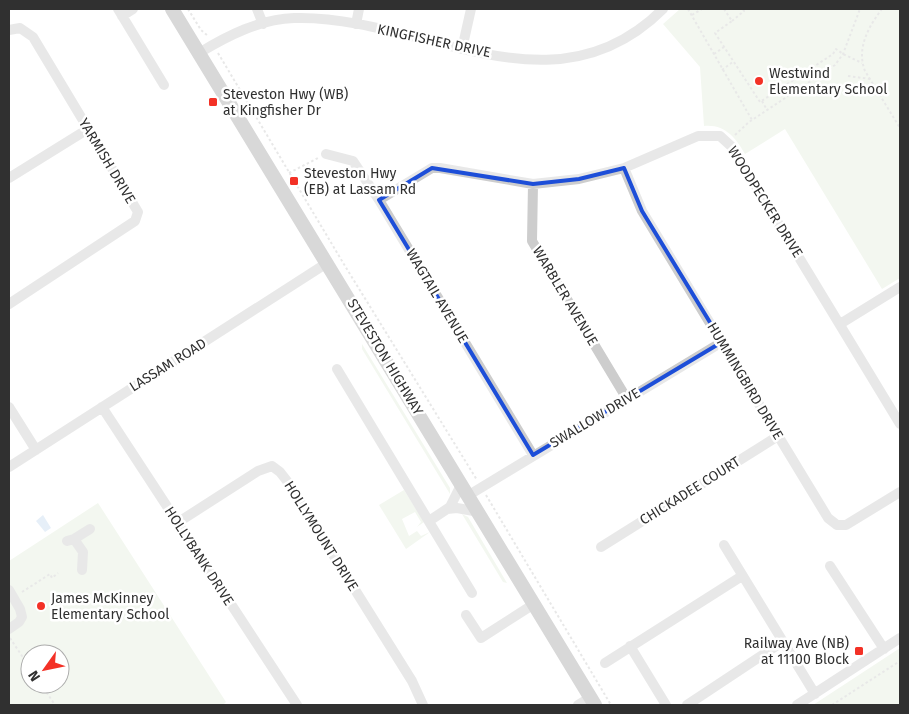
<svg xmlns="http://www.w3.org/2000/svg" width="909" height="714" font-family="'Fira Sans',sans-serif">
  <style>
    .green { fill: #e4eedd; fill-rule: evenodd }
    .water { fill: #c8dbef }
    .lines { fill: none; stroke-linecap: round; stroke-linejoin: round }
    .path { stroke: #cdcdcd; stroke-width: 2; stroke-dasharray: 2.5 2.5; stroke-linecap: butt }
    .minor { stroke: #cdcdcd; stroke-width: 10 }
    .major { stroke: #a8a8a8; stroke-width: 14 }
    .marked { fill: none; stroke: #1d4ed8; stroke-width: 4; stroke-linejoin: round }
    .poi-dot { fill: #f33126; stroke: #fff; stroke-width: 2 }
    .labels { text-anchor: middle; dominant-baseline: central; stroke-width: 5; stroke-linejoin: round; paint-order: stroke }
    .street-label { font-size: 14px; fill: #303030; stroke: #fff }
    .poi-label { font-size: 14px; fill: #303030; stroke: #fff; text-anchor: start }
  </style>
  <rect width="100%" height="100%" fill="#fff"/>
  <!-- green -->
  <path class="green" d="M680,9H900V278L882,289L785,129L745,154C736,138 725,124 704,126L700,67L663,24Z
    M362,344L450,488V494L362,349Z
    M404,490L424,522L417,527L421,522L415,512L402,519L409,536L417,531L421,536L430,532L406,549L379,505Z
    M98,503L226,702L223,705H9V561ZM30,654H60V684H30Z
    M462,514L468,517L507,583L503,582Z
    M900,648V705H813Z"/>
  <!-- water -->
  <path class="water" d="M43,515L51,528L45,532L36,521Z"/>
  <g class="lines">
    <!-- path -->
    <path class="path" d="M188,9L201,30L208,36
      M688,9L752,120
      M724,9L732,21L715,33L760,102L833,54L836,49L843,54L862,63
      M882,9C869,26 856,48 865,71L900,128
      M692,15L702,9
      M732,21L744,11L743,9
      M218,53L345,266L477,480
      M714,54L724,47
      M722,70L734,61
      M848,76L870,79
      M762,101L767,110
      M735,135L749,122L835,65L843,54L860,9
      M289,173L318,158
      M486,495L611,705
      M22,592L50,574L52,578L58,573
      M10,638L30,668
      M41,684L55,705
      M832,705L900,661"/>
    <!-- minor -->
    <path class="minor" d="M118,9L164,85
      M257,9L263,24
      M122,16L133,9
      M356,24L359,9
      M9,30L20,28L33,37L138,212L135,221L9,304
      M462,49L471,9
      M199,53C227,36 260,19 294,18C419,14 552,120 663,9
      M326,154L353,161L379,200L533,455
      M624,168L642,211L828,518L837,525H846L900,492
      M9,178L88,129
      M533,184L532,241L627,399
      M379,200L432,168H440L533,184L579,179L624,168L698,136H720L732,147L900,424
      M840,324L900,287
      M337,369L472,593
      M9,407L36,450
      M102,407L297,705
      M9,467L327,263
      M469,495L722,342
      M447,509L457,508L479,512
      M429,521L450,507L462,483
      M177,523L258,471L272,466L280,472L287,481L412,681L423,705
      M74,539L90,529
      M67,541L74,539L83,552L82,570
      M724,545L815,694
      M601,547L778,436
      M830,566L884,649
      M9,590L20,609L22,617L19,622L9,629
      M466,615L481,638L534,604
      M630,646L666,705
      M605,663L742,576
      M578,705L591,697
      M687,705L782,642
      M797,705L900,638"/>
    <!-- major -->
    <path class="major" d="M172,9L595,705"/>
  </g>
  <!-- marked area -->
  <path d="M0 0H909V714H0ZM432,168L533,184L579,179L624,168L642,211L722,342L533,455L379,200Z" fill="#fff" fill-opacity=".55" fill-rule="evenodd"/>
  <path class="marked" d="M432,168L533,184L579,179L624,168L642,211L722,342L533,455L379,200Z"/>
  <!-- markers -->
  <g class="poi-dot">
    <circle cx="759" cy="81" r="5"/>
    <rect x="208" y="97" width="10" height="10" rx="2.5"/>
    <rect x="289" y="176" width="10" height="10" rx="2.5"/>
    <circle cx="41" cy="606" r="5"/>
    <rect x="854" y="646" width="10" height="10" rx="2.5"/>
  </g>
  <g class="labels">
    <!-- street labels -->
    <g class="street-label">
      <text transform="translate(434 41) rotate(12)">KINGFISHER DRIVE</text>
      <text transform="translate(107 161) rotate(59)">YARMISH DRIVE</text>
      <text transform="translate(765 202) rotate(58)">WOODPECKER DRIVE</text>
      <text transform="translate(437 296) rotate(59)">WAGTAIL AVENUE</text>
      <text transform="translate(565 296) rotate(59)">WARBLER AVENUE</text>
      <text transform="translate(385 357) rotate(59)">STEVESTON HIGHWAY</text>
      <text transform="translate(168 365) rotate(-32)">LASSAM ROAD</text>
      <text transform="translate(745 381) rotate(59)">HUMMINGBIRD DRIVE</text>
      <text transform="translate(595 418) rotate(-31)">SWALLOW DRIVE</text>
      <text transform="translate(690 491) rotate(-32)">CHICKADEE COURT</text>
      <text transform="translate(321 536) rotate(58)">HOLLYMOUNT DRIVE</text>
      <text transform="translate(199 556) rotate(57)">HOLLYBANK DRIVE</text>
    </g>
    <!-- poi labels -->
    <g class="poi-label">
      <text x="769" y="73">Westwind<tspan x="769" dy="16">Elementary School</tspan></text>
      <text x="223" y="94">Steveston Hwy (WB)<tspan x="223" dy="16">at Kingfisher Dr</tspan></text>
      <text x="304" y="173">Steveston Hwy<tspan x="304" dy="16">(EB) at Lassam Rd</tspan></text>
      <text x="51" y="598">James McKinney<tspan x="51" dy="16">Elementary School</tspan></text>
      <text x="849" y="643" text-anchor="end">Railway Ave (NB)<tspan x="849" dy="16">at 11100 Block</tspan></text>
    </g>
  </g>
  <!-- border -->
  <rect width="909" height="714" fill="none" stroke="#303030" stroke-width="20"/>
  <!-- north arrow -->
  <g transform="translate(45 669) rotate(237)"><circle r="24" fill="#ffffff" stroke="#acacac"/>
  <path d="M0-4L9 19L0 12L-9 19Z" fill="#f33126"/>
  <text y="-8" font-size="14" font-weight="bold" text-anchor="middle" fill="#303030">N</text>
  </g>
</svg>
